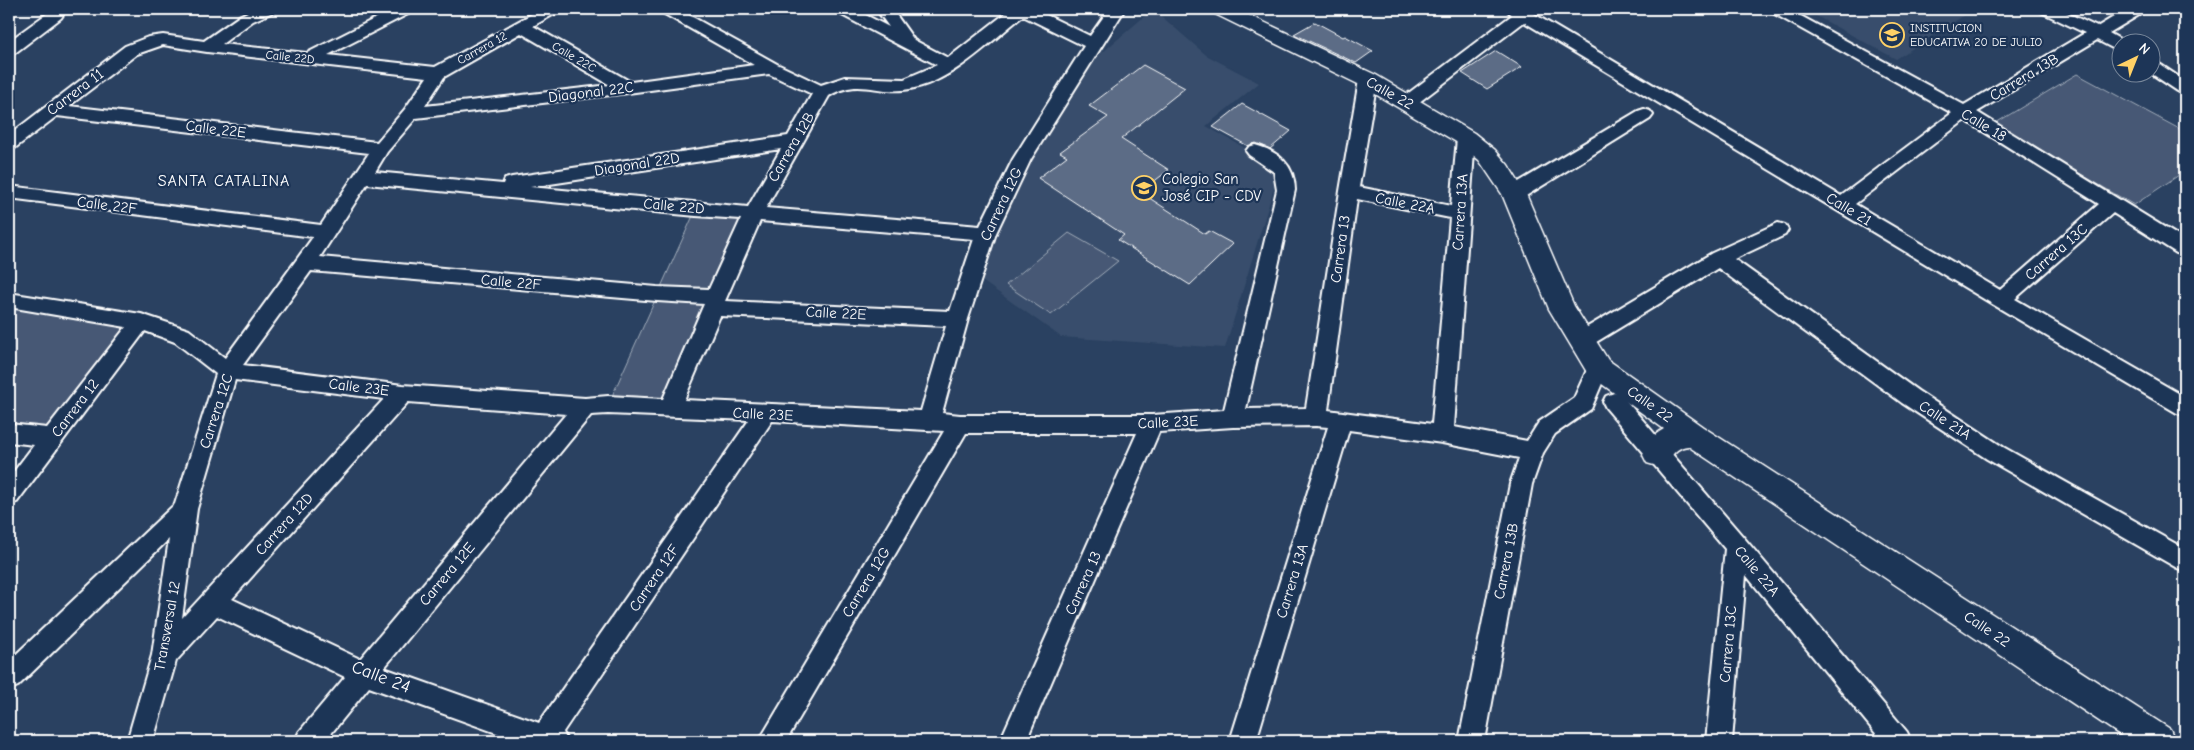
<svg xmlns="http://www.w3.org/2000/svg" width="2194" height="750" font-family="'Comic Neue',sans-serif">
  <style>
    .built { fill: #394e6c }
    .green { fill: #465975; stroke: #a2acba }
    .building { fill: #5b6c86; stroke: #fff }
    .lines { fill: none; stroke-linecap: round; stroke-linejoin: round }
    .street-casing { stroke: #fff; stroke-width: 4 }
    .secondary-casing { stroke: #fff; stroke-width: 3 }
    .street { fill: #1d3557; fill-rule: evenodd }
    .secondary { fill: #1d3557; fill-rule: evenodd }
    .labels { text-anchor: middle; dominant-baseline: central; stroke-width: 4.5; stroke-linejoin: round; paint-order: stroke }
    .far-poi-label { font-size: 12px; fill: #fff; stroke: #1d3557; text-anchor: start }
    .far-street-label { font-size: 12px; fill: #fff; stroke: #1d3557 }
    .street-label { font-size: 15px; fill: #fff; stroke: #1d3557 }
    .poi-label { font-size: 15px; fill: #fff; stroke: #1d3557; text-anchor: start }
    .neighbourhood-label { font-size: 16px; letter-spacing: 1px; fill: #fff; stroke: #1d3557 }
    .near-street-label { font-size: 18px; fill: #fff; stroke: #1d3557 }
  </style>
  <rect width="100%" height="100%" fill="#2a4161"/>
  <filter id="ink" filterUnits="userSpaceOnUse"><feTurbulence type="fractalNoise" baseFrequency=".02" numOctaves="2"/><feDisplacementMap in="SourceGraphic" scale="10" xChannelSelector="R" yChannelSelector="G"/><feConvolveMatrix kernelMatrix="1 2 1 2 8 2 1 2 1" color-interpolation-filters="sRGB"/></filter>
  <g filter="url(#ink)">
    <!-- built -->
    <path class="built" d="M1153,9L1206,55L1259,83L1206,126L1280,168L1225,348L1061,337L978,278L1004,208L1082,70Z
      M1811,9H1974L1896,59L1807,11Z"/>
    <!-- green -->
    <path class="green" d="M2077,74L2185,132V171L2134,205L1994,124Z
      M696,209L754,212L670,408L608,405Z
      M1069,233L1118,261L1051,315L1006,285Z
      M9,300L141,322L53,438L9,430Z"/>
    <!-- building -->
    <path class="building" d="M1315,22L1343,37L1345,36L1373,51L1356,63L1294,34Z
      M1496,51L1522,67L1487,89L1462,73Z
      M1143,65L1185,88L1121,139L1169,170L1140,192L1205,234L1209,231L1233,244L1190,285L1118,240L1124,235L1038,178L1067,156L1060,152L1108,117L1089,106Z
      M1242,104L1291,131L1270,149L1256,143L1248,146L1213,127Z"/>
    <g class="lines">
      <defs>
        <path id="street" d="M254,9H275L273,12L253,21L222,44L307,53L394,9H414L412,12L328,55L435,67L541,9H560L558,12L533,26L631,82L754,65L661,12L659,9H678L777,64L821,85L845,77L904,79L937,65L836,12L834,9H854L889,27L876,9H892L914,40L948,58L1011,9H1034L1090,36L1109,9H1125L1031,159L996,233L968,319L942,413L960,415H1152L1224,410L1277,190L1274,172L1249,155L1246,151L1249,147L1255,145C1278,151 1295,165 1295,190L1246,409L1306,408L1340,191L1359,80L1362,76L1368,75L1374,76L1377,80L1359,187L1451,206L1457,138L1460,134L1466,132L1472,134L1475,138L1454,427L1527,441L1539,422L1574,398L1591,361L1598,359L1605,361L1609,367L1591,409L1555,434L1543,453L1532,484L1485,741H1459L1510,484L1519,458L1442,443L1349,430L1256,741H1230L1328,427L1316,426L1233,427L1159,432L1026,741H1000L1137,433H966L786,741H759L944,431L772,421L563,732L567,741H519L369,687L325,741H295L299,732L345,677L217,616L176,661L153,741H127L152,655L169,539L18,686L9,690V661L175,504L216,374L175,342L145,331L17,502L9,505V478L34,445L9,442V424L47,428L126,327L9,307V293L141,314L189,330L225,358L313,237L9,198V186L321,225L369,153L57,116L15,148L9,150V135L125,46L148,37L163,35L204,41L241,15ZM1023,16L1084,46L1013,159L980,226L766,208L829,96C857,78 874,93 903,90C950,85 988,43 1023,16ZM521,33L610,85L425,106L444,77ZM163,45L207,52L427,77L405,109L377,142L69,106L137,54ZM769,74L812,94L788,136L512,177L505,179L503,184L375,172L387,152L416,118L628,93ZM781,149L748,207L530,187ZM367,184L696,216L741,219L709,289L657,287L320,257ZM1357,199L1450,218L1432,424L1328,410ZM760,221L974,239L950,311L725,301ZM311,271L657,301L704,304L663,399L608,396L585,398L403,385L243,365ZM720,316L946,326L921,411L684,400ZM235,380L384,399L182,618L197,509ZM408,402L566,414L360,659L232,599ZM608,414L749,420L539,723L384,668L591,415Z
          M1506,9H1538L1534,14L1841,196L1952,113L1771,12L1769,9H1788L1964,105L2085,33L2041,12L2039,9H2059L2097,27L2127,9H2146L2144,12L2109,33L2125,42H2122V53L2097,40L1977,112L2185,240V256L2178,254L2113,213L2015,299L2185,397V416L2177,413L1994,305L1524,22L1414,106L1408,108L1402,106L1399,102L1402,98L1512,15ZM1965,120L2099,204L2000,290L1855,204Z
          M55,10L61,12L63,15L61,18L15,53L9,54V41L49,12Z
          M2152,62L2158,63L2185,81V93L2179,92L2149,72H2152Z
          M1644,109L1650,111L1653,115L1650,119L1521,199L1514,200L1507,199L1505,194L1507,189L1638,111Z
          M1778,223L1785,225L1788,230L1785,235L1734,259L1918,391L2003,447L2185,549V571L2177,568L1987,459L1902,403L1718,268L1588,347L1581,349L1574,347L1571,341L1574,335L1712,253Z
          M1614,393L1622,396L1745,539L1907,732L1911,741H1882L1746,575L1732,741H1706L1725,549L1606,408L1603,402L1606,396Z"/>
        <path id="secondary" d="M1210,9H1236L1376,75L1474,133L1495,150L1508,165L1526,194L1574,306L1608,360L1703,427L2170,729L2175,741H2129L1688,446C1666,448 1674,473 1647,463L1643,455C1648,444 1652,435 1664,429L1588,374L1549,309L1502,194L1479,160L1458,143L1360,85L1213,13Z"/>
      </defs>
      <!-- street casing -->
      <use href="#street" class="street-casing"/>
      <!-- secondary casing -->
      <use href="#secondary" class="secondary-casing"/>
      <!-- street -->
      <use href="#street" class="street"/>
      <!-- secondary -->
      <use href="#secondary" class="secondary"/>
    </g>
  </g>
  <!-- icons -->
  <defs>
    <symbol id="university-ring" viewBox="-11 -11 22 22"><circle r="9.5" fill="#1d3557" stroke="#ffd166" stroke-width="1.5"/><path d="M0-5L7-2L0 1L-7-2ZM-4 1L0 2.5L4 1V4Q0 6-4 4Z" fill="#ffd166"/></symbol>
  </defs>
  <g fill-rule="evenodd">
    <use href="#university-ring" x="1878" y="21" width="28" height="28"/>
    <use href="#university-ring" x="1130" y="174" width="28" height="28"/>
  </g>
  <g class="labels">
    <!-- far-poi labels -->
    <g class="far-poi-label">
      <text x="1910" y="28">INSTITUCION<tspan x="1910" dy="14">EDUCATIVA 20 DE JULIO</tspan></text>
    </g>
    <!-- far-street labels -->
    <g class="far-street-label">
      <text transform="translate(482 48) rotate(-29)">Carrera 12</text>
      <text transform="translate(290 57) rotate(6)">Calle 22D</text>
      <text transform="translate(574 57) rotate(30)">Calle 22C</text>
    </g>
    <!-- street labels -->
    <g class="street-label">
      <text transform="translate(2024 77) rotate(-31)">Carrera 13B</text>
      <text transform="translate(75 92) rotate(-37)">Carrera 11</text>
      <text transform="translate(591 92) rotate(-7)">Diagonal 22C</text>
      <text transform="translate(1390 93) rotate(29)">Calle 22</text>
      <text transform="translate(1984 125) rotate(31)">Calle 18</text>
      <text transform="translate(216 129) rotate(7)">Calle 22E</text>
      <text transform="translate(791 147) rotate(-60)">Carrera 12B</text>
      <text transform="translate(637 164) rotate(-9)">Diagonal 22D</text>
      <text transform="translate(1405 203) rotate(11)">Calle 22A</text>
      <text transform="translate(1001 204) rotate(-65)">Carrera 12G</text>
      <text transform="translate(107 205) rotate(7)">Calle 22F</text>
      <text transform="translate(674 206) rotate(5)">Calle 22D</text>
      <text transform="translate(1849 209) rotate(31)">Calle 21</text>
      <text transform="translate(1460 212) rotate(-86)">Carrera 13A</text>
      <text transform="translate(1340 249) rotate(-82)">Carrera 13</text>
      <text transform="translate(2056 252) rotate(-41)">Carrera 13C</text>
      <text transform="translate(511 282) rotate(5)">Calle 22F</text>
      <text transform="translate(836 313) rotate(3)">Calle 22E</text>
      <text transform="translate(359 387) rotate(7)">Calle 23E</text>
      <text transform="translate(1650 404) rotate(35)">Calle 22</text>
      <text transform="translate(75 408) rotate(-53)">Carrera 12</text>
      <text transform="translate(216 411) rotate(-72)">Carrera 12C</text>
      <text transform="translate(763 414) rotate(3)">Calle 23E</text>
      <text transform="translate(1945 420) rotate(33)">Calle 21A</text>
      <text transform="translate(1168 422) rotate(-3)">Calle 23E</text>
      <text transform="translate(284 524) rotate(-48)">Carrera 12D</text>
      <text transform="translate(1506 561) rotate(-79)">Carrera 13B</text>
      <text transform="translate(1757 571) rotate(50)">Calle 22A</text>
      <text transform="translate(447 574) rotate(-50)">Carrera 12E</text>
      <text transform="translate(654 578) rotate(-56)">Carrera 12F</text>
      <text transform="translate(1292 581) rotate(-73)">Carrera 13A</text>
      <text transform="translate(866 582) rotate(-59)">Carrera 12G</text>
      <text transform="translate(1083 583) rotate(-66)">Carrera 13</text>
      <text transform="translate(167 626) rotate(-80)">Transversal 12</text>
      <text transform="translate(1987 629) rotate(34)">Calle 22</text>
      <text transform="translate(1728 644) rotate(-85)">Carrera 13C</text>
    </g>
    <!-- poi labels -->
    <g class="poi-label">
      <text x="1162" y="179">Colegio San<tspan x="1162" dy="17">José CIP - CDV</tspan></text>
    </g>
    <!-- neighbourhood labels -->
    <g class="neighbourhood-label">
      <text x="224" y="181">SANTA CATALINA</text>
    </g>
    <!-- near-street labels -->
    <g class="near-street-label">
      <text transform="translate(381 677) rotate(21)">Calle 24</text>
    </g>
  </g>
  <!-- margin -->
  <rect width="2194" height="750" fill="none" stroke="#1d3557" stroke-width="30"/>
  <rect x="15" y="15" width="2164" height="720" fill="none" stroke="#fff" stroke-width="2" filter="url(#ink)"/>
  <!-- north arrow -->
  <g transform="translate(2136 58) rotate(43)"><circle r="24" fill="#1d3557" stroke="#77869a"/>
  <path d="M0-4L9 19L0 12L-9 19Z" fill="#ffd166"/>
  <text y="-8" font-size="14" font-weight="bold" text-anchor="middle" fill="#ffffff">N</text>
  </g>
</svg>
